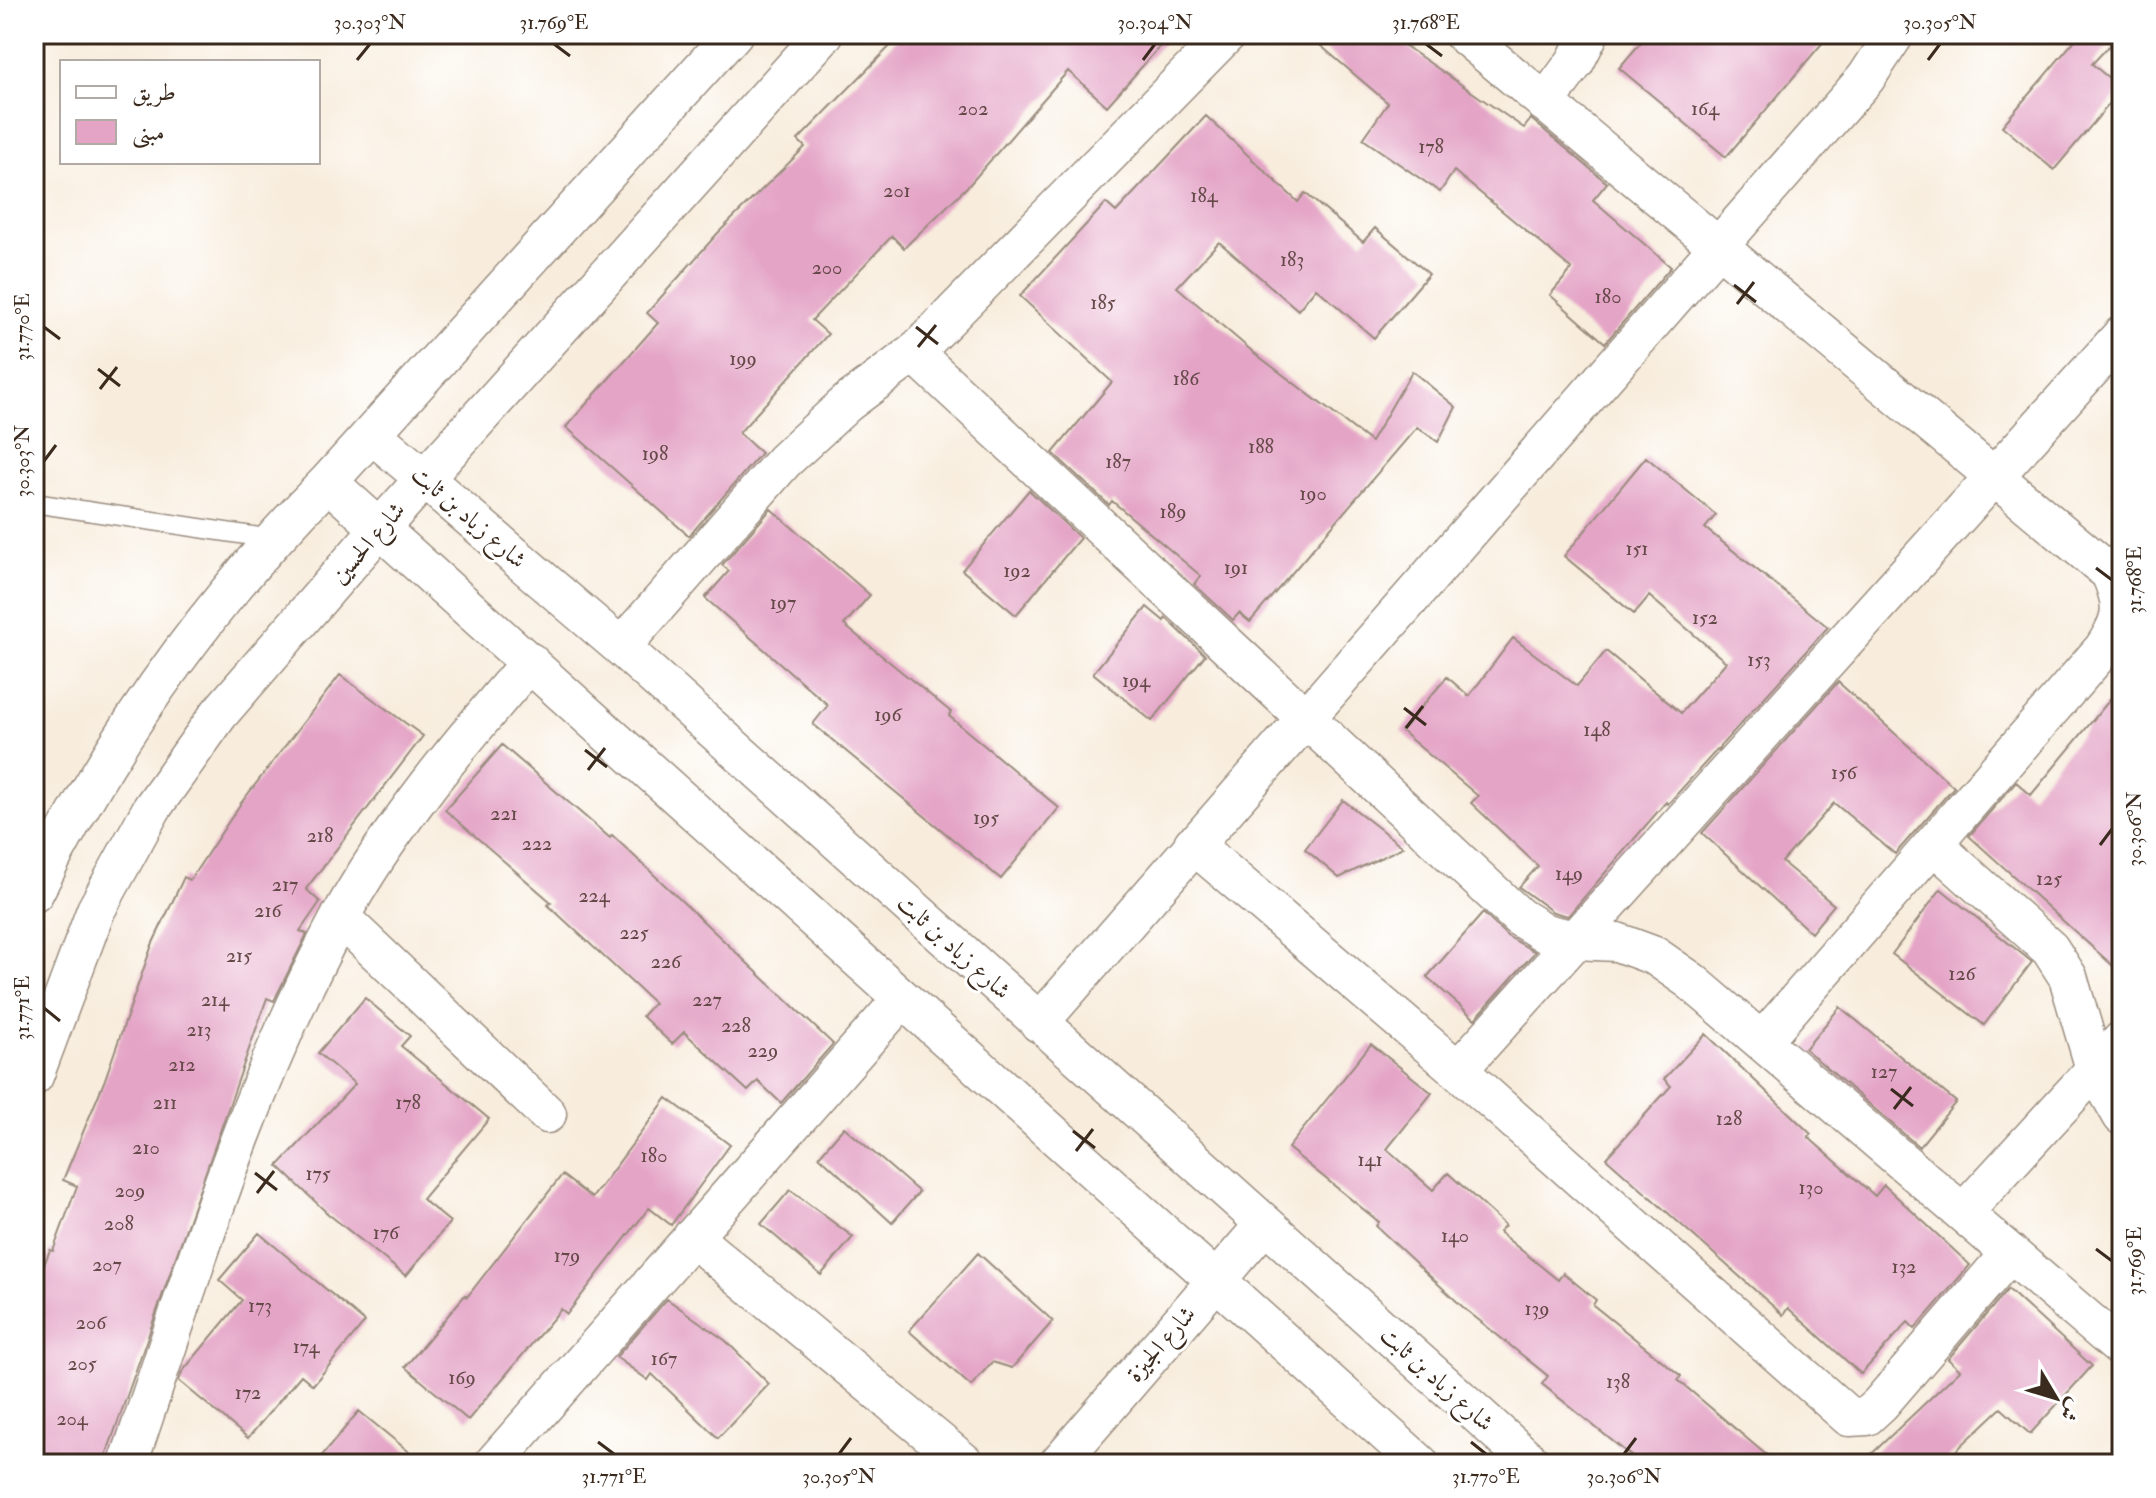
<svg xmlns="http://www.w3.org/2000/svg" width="2156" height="1498" font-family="'IM FELL Double Pica',Amiri,serif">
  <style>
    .building { fill: #e4a4c6 }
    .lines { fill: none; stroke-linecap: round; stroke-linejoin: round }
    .service-casing { stroke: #9a8c7e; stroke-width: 21 }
    .minor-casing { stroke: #9a8c7e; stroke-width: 41 }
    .service { stroke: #fff; stroke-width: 18 }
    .minor { stroke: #fff; stroke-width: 38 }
    .ticks { fill: none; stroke: #3b2a1e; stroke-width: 3 }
    .labels { text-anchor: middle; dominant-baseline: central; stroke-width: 6; stroke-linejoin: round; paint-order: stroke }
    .number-label { font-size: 20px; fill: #654848 }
    .street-label { font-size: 24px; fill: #3b2a1e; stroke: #fff }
    .neatline { fill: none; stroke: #3b2a1e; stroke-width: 3 }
    .ticks-label { font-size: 20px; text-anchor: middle; fill: #3b2a1e }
  </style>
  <rect width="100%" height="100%" fill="#fff"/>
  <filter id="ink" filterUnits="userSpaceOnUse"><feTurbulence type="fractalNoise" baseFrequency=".0125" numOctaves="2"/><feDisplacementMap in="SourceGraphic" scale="16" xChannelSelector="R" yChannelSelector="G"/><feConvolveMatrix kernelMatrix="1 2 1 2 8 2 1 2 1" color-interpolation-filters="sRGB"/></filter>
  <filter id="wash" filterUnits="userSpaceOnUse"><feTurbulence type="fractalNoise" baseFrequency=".006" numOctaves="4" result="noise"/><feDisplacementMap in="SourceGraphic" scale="32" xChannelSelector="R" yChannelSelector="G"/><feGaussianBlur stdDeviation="1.8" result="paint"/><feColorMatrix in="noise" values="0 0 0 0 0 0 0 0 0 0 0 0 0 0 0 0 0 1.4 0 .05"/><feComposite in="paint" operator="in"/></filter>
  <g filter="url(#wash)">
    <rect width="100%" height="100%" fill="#f8eddd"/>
    <g id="blocks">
      <!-- building -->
      <path class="building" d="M902,34H1171L1107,106L1068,71L970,184L904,248L892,236L812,320L828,334L739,433L761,453L689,536L566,427L658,323L647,313L717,234L805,147L798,140Z
        M1307,34H1388L1524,128L1531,119L1607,183L1593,200L1671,267L1605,343L1550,295L1572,269L1454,171L1440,192L1363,139L1388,103Z
        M1648,34H1830L1726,157L1619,68Z
        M2080,34H2120L2092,64L2122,89L2054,170L2002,126Z
        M1206,116L1298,202L1305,193L1363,242L1375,228L1429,274L1374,338L1316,288L1298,310L1219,242L1177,287L1253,352L1371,442L1412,371L1456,407L1438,442L1417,427L1250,622L1239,613L1233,620L1194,584L1201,576L1112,501L1109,505L1053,453L1112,382L1020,296L1106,203L1116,212Z
        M1646,457L1716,515L1705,528L1828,627L1668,804L1666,802L1568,916L1553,912L1519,887L1538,866L1471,803L1478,796L1401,731L1447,677L1469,696L1513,638L1577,686L1606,651L1681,713L1726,662L1649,596L1634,614L1564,556Z
        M1029,490L1080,538L1016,615L962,570Z
        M771,509L870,595L844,625L951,712L949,716L1059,808L1001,879L813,724L828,705L705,598L729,571L722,565Z
        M1147,607L1164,621L1166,618L1205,655L1152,721L1093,673Z
        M340,675L423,736L306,889L320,902L300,931L307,934L274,1001L267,998L103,1464H34V1289L50,1250L53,1251L77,1186L63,1180L104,1082L152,945L184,877L190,880L241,803Z
        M1838,682L1954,787L1895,854L1834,803L1782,862L1834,905L1811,933L1702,833Z
        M2122,685V974L1969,836L2016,782L2031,795Z
        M502,745L610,838L612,835L833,1044L781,1103L758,1081L748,1091L684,1032L672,1044L642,1016L654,1003L548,905L551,902L445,810Z
        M1343,800L1403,847L1339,878L1305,849Z
        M1941,889L2032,962L1984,1025L1892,954Z
        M1483,913L1507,936L1535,952L1475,1019L1427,977Z
        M365,998L410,1036L401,1046L489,1119L422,1199L450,1222L406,1276L327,1213L278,1166L355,1084L318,1053Z
        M1840,1007L1956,1102L1919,1147L1805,1049Z
        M1706,1034L1811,1134L1808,1137L1875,1196L1884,1185L1970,1265L1915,1329L1908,1322L1861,1374L1788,1308L1783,1315L1606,1158L1671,1086L1664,1079Z
        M1371,1044L1432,1093L1387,1149L1433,1190L1448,1173L1505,1225L1499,1232L1558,1280L1563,1273L1596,1300L1593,1305L1681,1376L1678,1380L1777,1464H1641L1542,1384L1548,1376L1465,1309L1376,1226L1379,1222L1288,1148Z
        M667,1098L730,1145L671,1225L649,1208L567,1314L561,1309L468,1420L405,1367L465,1295L467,1297L562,1175L592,1198Z
        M844,1127L919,1192L892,1223L819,1156Z
        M790,1190L853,1237L821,1275L761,1224Z
        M259,1233L365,1322L313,1385L301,1375L248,1438L179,1381L182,1372L242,1300L219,1280Z
        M978,1253L1053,1321L1012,1368L992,1362L971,1386L909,1331Z
        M2008,1289L2092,1366L2030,1434L2001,1408L1942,1464H1861L1960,1370L1948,1359Z
        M667,1299L726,1341L769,1384L718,1438L652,1374L648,1380L616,1357Z
        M359,1411L424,1464H315Z"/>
    </g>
  </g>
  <g filter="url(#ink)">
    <use href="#blocks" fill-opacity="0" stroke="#9a8c7e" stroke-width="2"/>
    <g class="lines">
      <defs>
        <path id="service" d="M34,503L272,539"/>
        <path id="minor" d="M1463,34L2110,573C2125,607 2123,619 2103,649L1762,1041
          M1545,103L1575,62L1589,34
          M914,353L1519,917L1545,933L1575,940L1617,942L1655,956L1691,981L2122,1349
          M372,434L621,647L1533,1464
          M328,482L1420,1464
          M621,647L784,461L847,403L914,353L1227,34
          M1193,844L1458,1070L1849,1417L1867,1416L1880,1404L2010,1253
          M1934,845L2050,949L2068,977L2095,1069L2122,1116
          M34,893C111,739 207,604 328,482L733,34
          M340,917L547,1114
          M1039,1023L1866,78L1895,34
          M1458,1070L2122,335
          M34,1076L96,910L152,808L219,714L380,528L824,34
          M1963,1213L2122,1040
          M692,1237L966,1464
          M128,1464C191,1280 245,1092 338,921C390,826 460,743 530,662
          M493,1464L902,999
          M1058,1464L1264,1225"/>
      </defs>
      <!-- service casing -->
      <use href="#service" class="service-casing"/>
      <!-- minor casing -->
      <use href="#minor" class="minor-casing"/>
      <!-- service -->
      <use href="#service" class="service"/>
      <!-- minor -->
      <use href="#minor" class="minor"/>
    </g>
  </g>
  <!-- ticks -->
  <path class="ticks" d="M554,44L570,56M1426,44L1442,56M357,60L370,44M1143,60L1155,44M1928,60L1940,44M1734,285L1756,302M1737,304L1754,282M44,327L60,339M916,327L938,344M918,347L936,325M98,369L120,386M100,389L117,367M44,461L56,445M2096,568L2112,580M1404,708L1426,725M1406,728L1423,706M585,750L607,767M588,770L605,748M2100,845L2112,829M44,1008L60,1021M1891,1089L1913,1106M1894,1109L1911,1087M1073,1131L1095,1148M1076,1151L1093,1129M255,1173L277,1190M257,1193L274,1171M2096,1249L2112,1261M598,1442L614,1454M1471,1442L1486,1454M839,1454L851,1438M1624,1454L1636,1438"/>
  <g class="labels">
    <!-- number labels -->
    <g class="number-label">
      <text x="973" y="108">202</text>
      <text x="1705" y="108">164</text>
      <text x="1431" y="146">178</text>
      <text x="897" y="190">201</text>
      <text x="1204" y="195">184</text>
      <text x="1292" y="259">183</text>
      <text x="827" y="267">200</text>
      <text x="1608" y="296">180</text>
      <text x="1103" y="302">185</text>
      <text x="743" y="358">199</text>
      <text x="1186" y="378">186</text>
      <text x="1261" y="446">188</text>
      <text x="655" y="453">198</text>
      <text x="1118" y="461">187</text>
      <text x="1313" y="493">190</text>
      <text x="1173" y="511">189</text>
      <text x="1637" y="548">151</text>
      <text x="1236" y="567">191</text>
      <text x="1017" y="570">192</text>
      <text x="783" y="602">197</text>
      <text x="1705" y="617">152</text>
      <text x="1759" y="659">153</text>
      <text x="1136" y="680">194</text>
      <text x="888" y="714">196</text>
      <text x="1597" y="729">148</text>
      <text x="1844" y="772">156</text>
      <text x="504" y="813">221</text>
      <text x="986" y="817">195</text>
      <text x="320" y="835">218</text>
      <text x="537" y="843">222</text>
      <text x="1569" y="873">149</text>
      <text x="2049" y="878">125</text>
      <text x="285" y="884">217</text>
      <text x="594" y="895">224</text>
      <text x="268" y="910">216</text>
      <text x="634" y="932">225</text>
      <text x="239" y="955">215</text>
      <text x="666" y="961">226</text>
      <text x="1962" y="973">126</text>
      <text x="215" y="999">214</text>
      <text x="707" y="999">227</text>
      <text x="736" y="1025">228</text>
      <text x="199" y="1029">213</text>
      <text x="763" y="1050">229</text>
      <text x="182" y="1064">212</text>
      <text x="1884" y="1071">127</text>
      <text x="165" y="1102">211</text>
      <text x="408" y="1102">178</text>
      <text x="1729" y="1118">128</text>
      <text x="146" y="1147">210</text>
      <text x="654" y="1155">180</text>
      <text x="1370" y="1159">141</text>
      <text x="318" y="1173">175</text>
      <text x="1811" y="1187">130</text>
      <text x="130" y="1190">209</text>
      <text x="119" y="1223">208</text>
      <text x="386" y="1232">176</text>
      <text x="1455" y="1235">140</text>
      <text x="567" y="1255">179</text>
      <text x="107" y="1264">207</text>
      <text x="1904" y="1266">132</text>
      <text x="260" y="1305">173</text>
      <text x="1537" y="1308">139</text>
      <text x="91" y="1322">206</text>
      <text x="306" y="1346">174</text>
      <text x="664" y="1358">167</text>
      <text x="82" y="1363">205</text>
      <text x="462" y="1377">169</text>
      <text x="1618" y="1381">138</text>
      <text x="248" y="1392">172</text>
      <text x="72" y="1418">204</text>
    </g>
    <!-- street labels -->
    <g class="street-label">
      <text transform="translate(469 517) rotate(41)">شارع زياد بن ثابت</text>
      <text transform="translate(368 543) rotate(-49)">شارع الحسين</text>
      <text transform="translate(954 947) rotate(42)">شارع زياد بن ثابت</text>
      <text transform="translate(1161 1344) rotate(-49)">شارع الجيزة</text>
      <text transform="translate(1437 1379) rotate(42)">شارع زياد بن ثابت</text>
    </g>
  </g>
  <!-- margin -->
  <rect width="2156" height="1498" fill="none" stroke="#fff" stroke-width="88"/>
  <!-- legend -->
  <rect x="60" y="60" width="260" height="104" fill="#ffffff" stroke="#b1aaa5" stroke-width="2"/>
  <rect x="76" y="86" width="40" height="12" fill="#ffffff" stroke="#b1aaa5" stroke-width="2"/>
  <text x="132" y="100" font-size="24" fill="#3b2a1e">طريق</text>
  <rect x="76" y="120" width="40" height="24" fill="#e4a4c6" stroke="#b1aaa5" stroke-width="2"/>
  <text x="132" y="140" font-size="24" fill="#3b2a1e">مبنى</text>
  <!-- north arrow -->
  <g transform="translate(2056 1398) rotate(128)" stroke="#ffffff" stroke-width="6" paint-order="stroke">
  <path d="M0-6L14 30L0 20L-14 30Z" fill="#3b2a1e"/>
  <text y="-12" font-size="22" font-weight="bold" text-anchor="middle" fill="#3b2a1e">ش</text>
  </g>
  <rect x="44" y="44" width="2068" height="1410" class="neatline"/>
  <g class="ticks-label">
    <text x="370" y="29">30.303°N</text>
    <text x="554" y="29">31.769°E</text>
    <text x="1155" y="29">30.304°N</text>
    <text x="1426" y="29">31.768°E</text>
    <text x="1940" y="29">30.305°N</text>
    <text transform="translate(22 327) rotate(-90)" y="7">31.770°E</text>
    <text transform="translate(22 461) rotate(-90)" y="7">30.303°N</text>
    <text transform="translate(2134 580) rotate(-90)" y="7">31.768°E</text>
    <text transform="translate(2134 829) rotate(-90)" y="7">30.306°N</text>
    <text transform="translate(22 1008) rotate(-90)" y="7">31.771°E</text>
    <text transform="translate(2134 1261) rotate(-90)" y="7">31.769°E</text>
    <text x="614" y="1483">31.771°E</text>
    <text x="839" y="1483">30.305°N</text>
    <text x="1486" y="1483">31.770°E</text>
    <text x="1624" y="1483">30.306°N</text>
  </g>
</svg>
